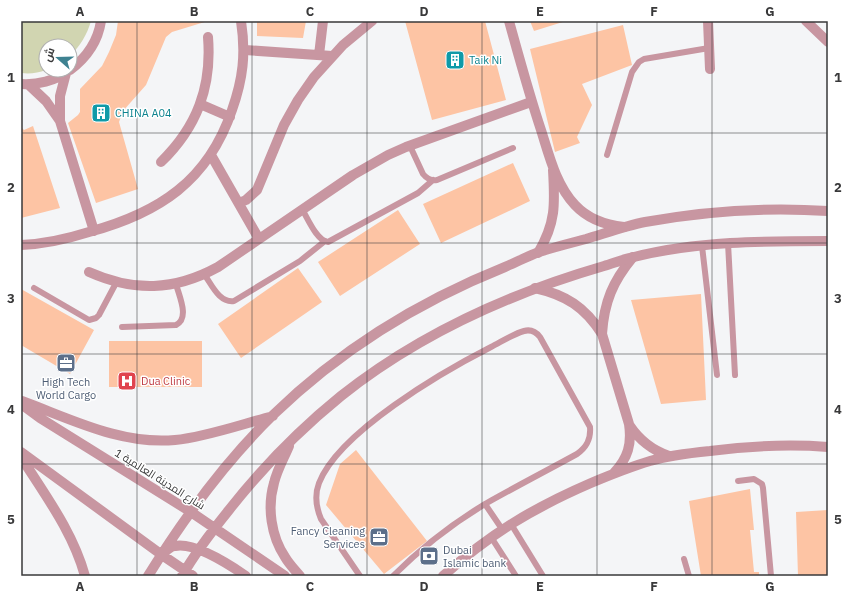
<svg xmlns="http://www.w3.org/2000/svg" width="849" height="597" font-family="'IBM Plex Sans',Cairo,sans-serif">
  <style>
    .green { fill: #d1d5b1 }
    .building { fill: #fdc4a4 }
    .lines { fill: none; stroke-linecap: round; stroke-linejoin: round }
    .service { stroke: #c896a1; stroke-width: 6 }
    .minor { stroke: #c896a1; stroke-width: 10 }
    .tertiary { stroke: #c896a1; stroke-width: 10 }
    .grid { fill: none; stroke: #39393a; stroke-width: 1; stroke-opacity: 0.55 }
    .labels { text-anchor: middle; dominant-baseline: central; stroke-width: 3; stroke-linejoin: round; paint-order: stroke }
    .culture-label { font-size: 11px; fill: #0d838f; stroke: #fff; text-anchor: start }
    .health-label { font-size: 11px; fill: #be3a42; stroke: #fff; text-anchor: start }
    .service-label { font-size: 11px; fill: #4e5e75; stroke: #fff }
    .street-label { font-size: 11px; fill: #39393a; stroke: #fff }
    .neatline { fill: none; stroke: #39393a; stroke-width: 1.5 }
    .grid-label { font-size: 13px; text-anchor: middle; font-weight: bold; fill: #39393a }
  </style>
  <rect width="100%" height="100%" fill="#f4f5f7"/>
  <!-- green -->
  <path class="green" d="M21,21H91C87,35 80,46 70,56V46H46V70C38,73 30,74 21,73Z"/>
  <!-- building -->
  <path class="building" d="M118,21H208L172,32L166,37L146,85L123,111L119,122L138,189L96,203L68,123L78,115L80,112V89L102,66L109,52L116,35Z
    M257,21H306L303,38L257,36Z
    M405,21H485L506,100L432,120Z
    M530,21H566L534,31Z
    M623,25L632,65L582,84L592,105L577,137L580,143L555,152L530,49Z
    M33,126L60,208L21,218V127L24,130Z
    M513,163L530,201L441,243L423,204Z
    M398,210L420,244L340,296L318,262Z
    M298,268L322,302L241,358L218,324Z
    M21,289L94,330L70,374L21,345Z
    M701,294L706,400L661,404L631,300Z
    M109,341H202V387H109Z
    M356,450L427,541L384,574L326,505L340,464Z
    M750,489L754,530H750L754,572H759V576H701L689,501Z
    M828,510V576H798L796,512Z"/>
  <g class="lines">
    <!-- service -->
    <path class="service" d="M410,146L423,174C427,179 431,181 437,180L513,148
      M607,155L632,72L639,62L644,59L709,48
      M302,209C308,219 317,241 328,242L418,193L433,180
      M728,243L735,375
      M702,246L717,375
      M204,274C212,285 219,303 234,301L300,261L325,241
      M34,288L89,320L96,318L99,315L116,283
      M122,327L176,325C190,318 179,296 176,284
      M738,481L754,479L762,484L763,488L771,576
      M485,504L502,529
      M511,524L543,576
      M491,537L516,576
      M684,559L689,576
      M360,576L321,519C316,507 314,496 319,483C339,432 442,372 491,347C501,342 513,334 524,331C531,329 536,332 540,337L590,427C591,439 587,447 577,454C546,471 515,487 485,504C452,524 420,549 393,576"/>
    <!-- minor -->
    <path class="minor" d="M509,21C519,57 529,94 541,130C549,155 556,185 575,205C588,219 605,225 624,227
      M708,21L710,69
      M806,21L828,42
      M245,50L332,56
      M319,55L323,21
      M70,70C86,58 98,41 101,21
      M66,73L60,96V121L94,231
      M21,84C37,85 55,81 68,71
      M29,85L46,101L60,121
      M200,104L230,117
      M211,155L259,239
      M161,162C197,127 212,87 208,37
      M239,203L246,200L257,190L284,125L298,100L314,77L343,45L372,21
      M21,245C44,244 67,239 89,232C159,213 208,181 232,110C243,79 246,54 241,21
      M538,253C556,223 555,204 553,170
      M89,272C134,292 174,291 218,267L353,175L388,155L406,147L531,102
      M535,288C566,295 585,307 602,334L629,424C632,444 628,458 614,473
      M602,334C604,302 613,281 633,257
      M630,426C640,441 652,450 669,456
      M443,576C490,534 533,508 591,483C610,475 630,467 650,461C670,455 690,453 710,451C749,446 788,444 828,447"/>
    <!-- tertiary -->
    <path class="tertiary" d="M22,401C71,419 121,445 175,440C206,437 242,424 273,416
      M21,404L40,418L191,512L285,576
      M289,446C284,458 277,470 274,483C267,507 271,536 285,557C289,564 295,570 300,576
      M21,452L162,555L193,576
      M21,457C45,495 73,532 85,576
      M165,552C168,549 171,546 175,546C195,542 230,565 246,576
      M148,576C182,521 226,461 273,415C339,351 420,301 505,267C517,262 528,256 539,252C555,247 571,243 586,239C606,233 625,226 645,222C705,211 767,207 828,211
      M182,576C195,553 212,531 229,510C262,468 299,430 341,396C418,335 511,293 604,266C614,263 624,259 634,257C697,241 763,241 828,241"/>
  </g>
  <!-- grid -->
  <path class="grid" d="M137,21V576M252,21V576M367,21V576M482,21V576M597,21V576M712,21V576M21,133H828M21,243H828M21,354H828M21,464H828"/>
  <!-- icons -->
  <defs>
    <symbol id="building-square" viewBox="-11 -11 22 22"><rect x="-9" y="-9" width="18" height="18" rx="4" fill="#0f9aa8" stroke="#fff"/><path d="M-4-6H4V6H1V3H-1V6H-4ZM-2.5-4.3h1.7v1.8h-1.7ZM.8-4.3h1.7v1.8H.8ZM-2.5-1h1.7V.8h-1.7ZM.8-1h1.7V.8H.8Z" fill="#fff"/></symbol>
    <symbol id="office-square" viewBox="-11 -11 22 22"><rect x="-9" y="-9" width="18" height="18" rx="4" fill="#5c6f8a" stroke="#fff"/><path d="M-6-3h4V-5.5h4V-3h4V5H-6ZM-1-4.5V-3h2v-1.5ZM-6 0V1H6V0Z" fill="#fff"/></symbol>
    <symbol id="hospital-square" viewBox="-11 -11 22 22"><rect x="-9" y="-9" width="18" height="18" rx="4" fill="#e0444e" stroke="#fff"/><path d="M-5-5h3v3.5h4V-5h3V5h-3V1.5h-4V5h-3Z" fill="#fff"/></symbol>
    <symbol id="bank-square" viewBox="-11 -11 22 22"><rect x="-9" y="-9" width="18" height="18" rx="4" fill="#5c6f8a" stroke="#fff"/><path d="M-6-4H6V4H-6ZM0-2.3a2.3 2.3 0 1 0 0 4.6a2.3 2.3 0 1 0 0-4.6Z" fill="#fff"/></symbol>
  </defs>
  <g fill-rule="evenodd">
    <use href="#building-square" x="444" y="49" width="22" height="22"/>
    <use href="#building-square" x="90" y="102" width="22" height="22"/>
    <use href="#office-square" x="55" y="352" width="22" height="22"/>
    <use href="#hospital-square" x="116" y="370" width="22" height="22"/>
    <use href="#office-square" x="368" y="526" width="22" height="22"/>
    <use href="#bank-square" x="418" y="545" width="22" height="22"/>
  </g>
  <g class="labels">
    <!-- culture labels -->
    <g class="culture-label">
      <text x="469" y="60">Taik Ni</text>
      <text x="115" y="113">CHINA A04</text>
    </g>
    <!-- health labels -->
    <g class="health-label">
      <text x="141" y="381">Dua Clinic</text>
    </g>
    <!-- service labels -->
    <g class="service-label">
      <text x="66" y="382">High Tech<tspan x="66" dy="13">World Cargo</tspan></text>
      <text x="365" y="531" text-anchor="end">Fancy Cleaning<tspan x="365" dy="13">Services</tspan></text>
      <text x="443" y="550" text-anchor="start">Dubai<tspan x="443" dy="13">Islamic bank</tspan></text>
    </g>
    <!-- street labels -->
    <g class="street-label">
      <text transform="translate(160 479) rotate(32)">شارع المدينة العالمية 1</text>
    </g>
  </g>
  <!-- border -->
  <rect width="849" height="597" fill="none" stroke="#ffffff" stroke-width="44"/>
  <!-- north arrow -->
  <g transform="translate(58 58) rotate(290)"><circle r="19" fill="#ffffff" stroke="#b0b0b0"/>
  <path d="M0-3L7 15L0 10L-7 15Z" fill="#3e8291"/>
  <text y="-6" font-size="11" font-weight="bold" text-anchor="middle" fill="#39393a">ش</text>
  </g>
  <rect x="22" y="22" width="805" height="553" class="neatline"/>
  <g class="grid-label">
    <text x="80" y="16">A</text>
    <text x="194" y="16">B</text>
    <text x="310" y="16">C</text>
    <text x="424" y="16">D</text>
    <text x="540" y="16">E</text>
    <text x="654" y="16">F</text>
    <text x="770" y="16">G</text>
    <text x="11" y="82">1</text>
    <text x="838" y="82">1</text>
    <text x="11" y="192">2</text>
    <text x="838" y="192">2</text>
    <text x="11" y="303">3</text>
    <text x="838" y="303">3</text>
    <text x="11" y="414">4</text>
    <text x="838" y="414">4</text>
    <text x="11" y="524">5</text>
    <text x="838" y="524">5</text>
    <text x="80" y="591">A</text>
    <text x="194" y="591">B</text>
    <text x="310" y="591">C</text>
    <text x="424" y="591">D</text>
    <text x="540" y="591">E</text>
    <text x="654" y="591">F</text>
    <text x="770" y="591">G</text>
  </g>
</svg>
